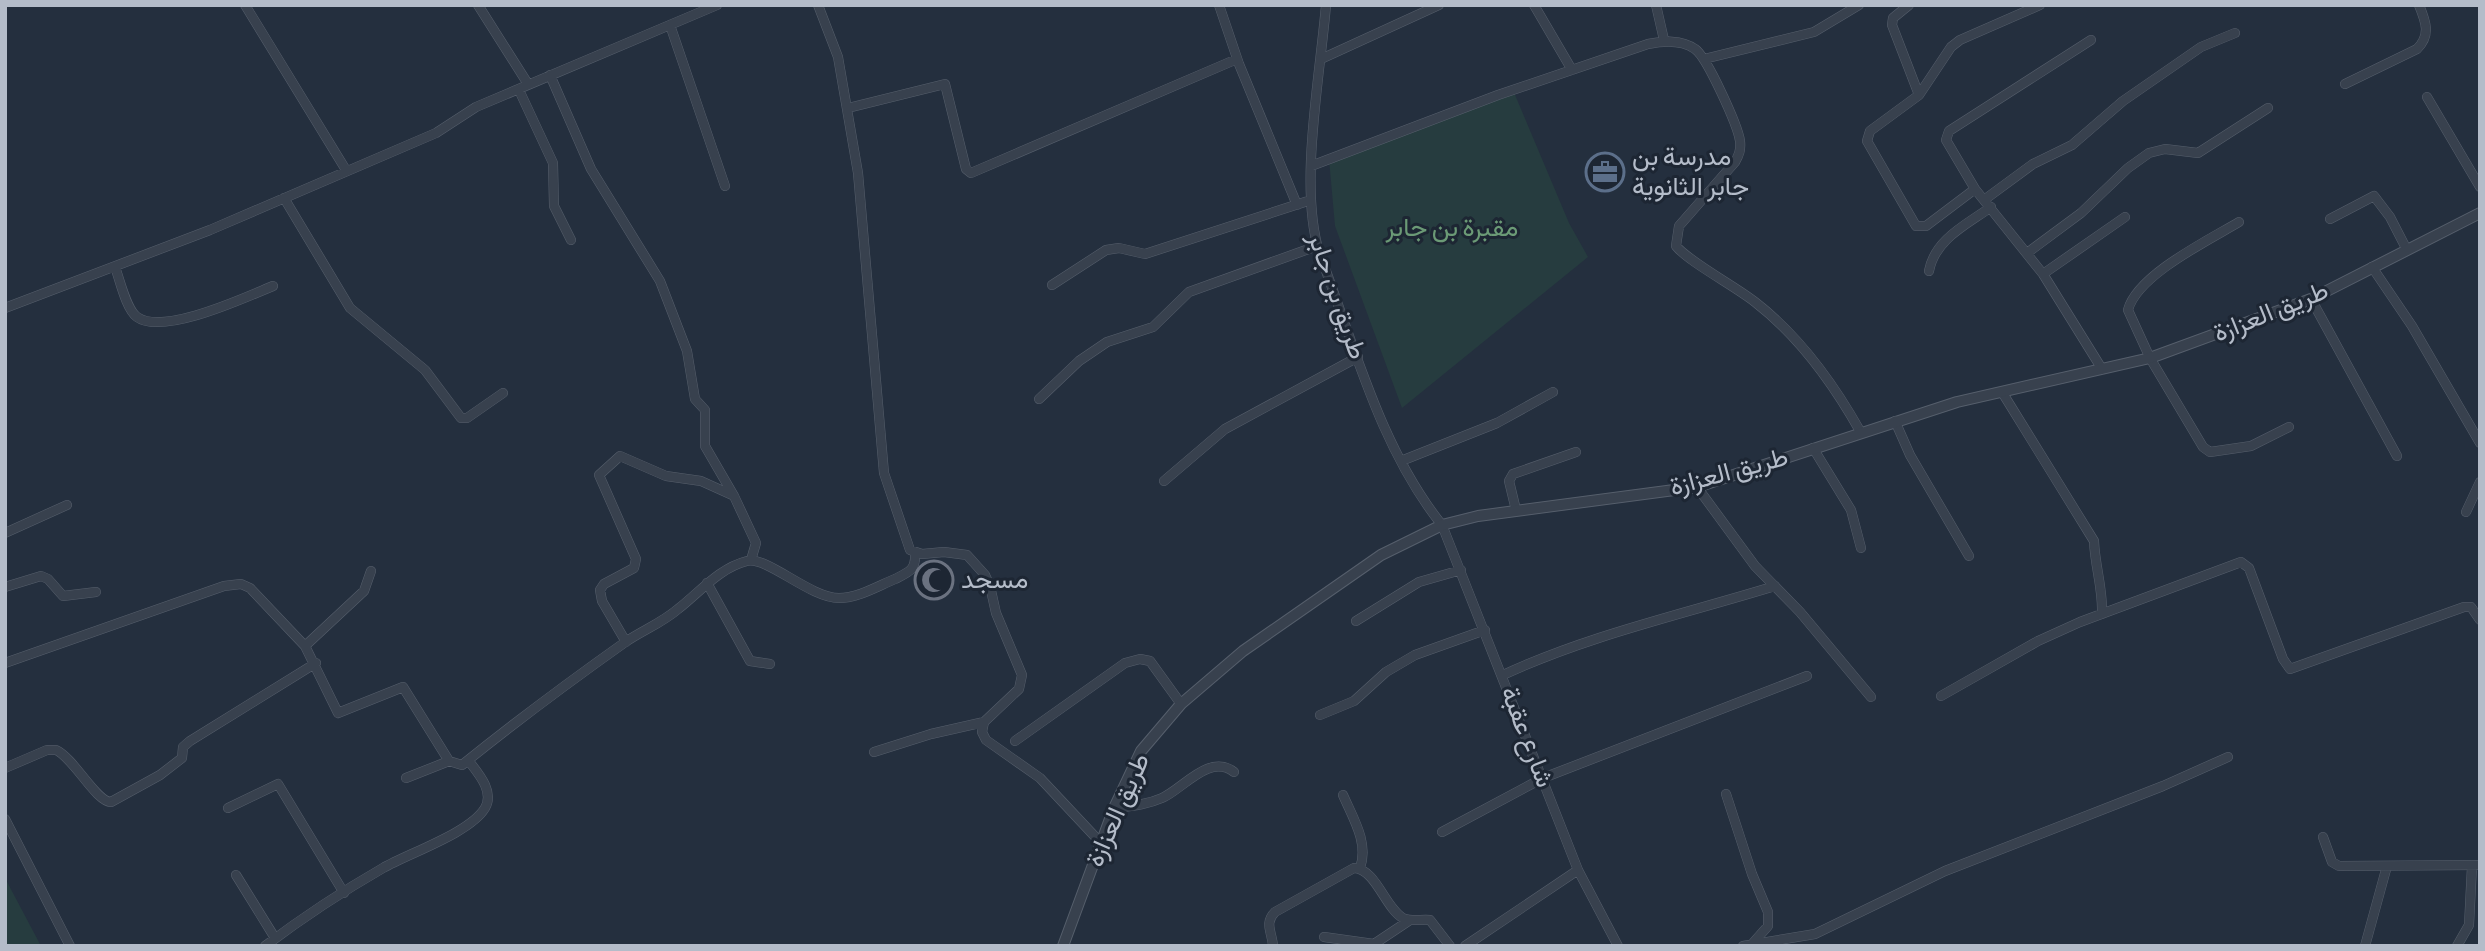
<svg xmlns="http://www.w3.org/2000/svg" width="2485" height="951" font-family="'Alegreya Sans',Vazirmatn,sans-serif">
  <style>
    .green { fill: #263c3f }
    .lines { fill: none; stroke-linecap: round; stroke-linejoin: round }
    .minor-casing { stroke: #565f6c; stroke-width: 10 }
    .tertiary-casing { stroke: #565f6c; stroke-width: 12 }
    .minor { stroke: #38414e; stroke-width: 9 }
    .tertiary { stroke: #38414e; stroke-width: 10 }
    .labels { text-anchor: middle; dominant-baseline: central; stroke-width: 6; stroke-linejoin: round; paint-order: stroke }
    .poi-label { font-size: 26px; fill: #b4bcc9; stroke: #1d2633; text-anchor: start }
    .park-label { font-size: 26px; fill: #6b9a76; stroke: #1d2633 }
    .street-label { font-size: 26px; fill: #b4bcc9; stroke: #1d2633 }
  </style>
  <rect width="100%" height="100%" fill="#242f3e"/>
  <!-- green -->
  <path class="green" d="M1513,90L1569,223L1588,257L1402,408L1335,226L1329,159Z
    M5,878L41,946H5Z"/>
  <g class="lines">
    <defs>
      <path id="minor" d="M245,5L346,170
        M478,5L528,84
        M818,5L838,57L858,173L884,473L910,550L922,554L944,552L967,555L985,575L990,586L996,613L1022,675L1019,689L984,722L982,732L986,740L1040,778L1101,843
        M1219,5L1239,64L1297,205
        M1326,5C1320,77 1299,185 1319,252C1354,344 1380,448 1442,525L1578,870L1618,946
        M1534,5L1572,70
        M1656,5L1664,40
        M1909,5L1893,18L1892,25L1919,95L1870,131L1867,141L1916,226H1926L1975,189
        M670,25L725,186
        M2091,40L1949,131L1946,140L1975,189L2043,274L2102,369
        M1321,59L1439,5
        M1704,59L1814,32L1859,5
        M550,75L591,169L660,281L687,351L695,399L705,410V446L734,496L756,543L751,560
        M2345,84L2417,49C2431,35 2426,22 2419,5
        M519,90L553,163L554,206L571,240
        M1919,95L1951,47L1960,40L2040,5
        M2427,97L2480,187
        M848,108L945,84L966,169L971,173L1237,59
        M1311,166L1498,95L1648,44C1663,41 1681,39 1695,49C1707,57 1738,126 1740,141C1741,150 1739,155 1735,162L1679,226L1676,246C1689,262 1735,286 1755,302C1799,336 1833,383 1860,431
        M284,198L350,308L425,370L461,418H467L503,393
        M1984,200L2033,164L2072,145L2123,101L2201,47L2235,33
        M2330,219L2374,196L2390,217L2407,250
        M2239,222C2209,240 2137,275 2128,310L2150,358L2203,447L2210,452L2251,446L2289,427
        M2027,253L2081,213L2128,168L2149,153L2165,149L2198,153L2268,108
        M115,267C120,280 126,309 137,317C163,336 246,297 273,286
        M2372,267L2412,326L2480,443
        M1929,271C1935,239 1966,225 1991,207
        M2043,274L2125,217
        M1052,285L1106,250L1119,248L1145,254L1311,200
        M2311,299L2397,456
        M5,308L210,230L436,133L476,107L717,5
        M2002,392L2094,541C2095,567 2103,588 2102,614
        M1039,399L1079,361L1107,342L1153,327L1189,292L1317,246
        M1895,421L1910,455L1969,556
        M1813,448L1851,510L1861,548
        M1401,461L1497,423L1553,392
        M1164,481L1225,429L1358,357
        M1697,487L1755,566L1800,612L1871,697
        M1516,510L1509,481L1513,474L1576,452
        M2466,512L2480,482
        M5,533L67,505
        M707,583L750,661L770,664
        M5,587L41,576L48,579L63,596L96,592
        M1356,621L1419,582L1461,570
        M626,642L602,601L600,590L604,584L634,568L636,559L599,475L620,456L666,476L701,481L732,495
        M305,646L364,591L371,571
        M5,663L224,586L241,584L250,588L305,646L338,713L403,687L449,761L462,765C514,723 569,682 624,643C641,631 662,623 678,609C700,592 719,568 747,561C767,556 810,598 839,598C858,598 878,586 895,579C909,572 916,570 915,554
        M1503,675C1589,635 1684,614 1775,586
        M1941,696L2038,641L2080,622L2241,562L2249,568L2283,659L2290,669L2464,607H2471L2480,620
        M1320,715L1354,701L1386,672L1415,655L1485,630
        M1015,741L1125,663L1140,659L1150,661L1181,704
        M874,752L931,734L984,722
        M5,768L47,750H56C74,758 96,802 111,802L160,775L182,758L183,747L190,741L316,663
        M406,778L449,761
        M1726,794L1752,874L1768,912V926L1753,943
        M1343,795C1353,818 1369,843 1360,868
        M228,808L278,784L344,893
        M1114,808C1130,806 1146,805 1162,798C1183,789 1209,753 1234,772
        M5,819L70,946
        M1442,832L1543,778L1807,676
        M2323,837L2332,862L2339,866L2480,865
        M236,875L275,938
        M1324,937L1374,944L1410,920
        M265,946C302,918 343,891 383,868C409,853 470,833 485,808C495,791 477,772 468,760
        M1273,946C1272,932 1264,923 1275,912L1354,868C1376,869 1385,908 1403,918C1412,922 1421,919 1430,920L1450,946
        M1465,946L1578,870
        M1743,946L1815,934L1945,871L2163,786L2228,757
        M2365,946L2387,866
        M2457,946L2469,925L2472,866"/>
      <path id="tertiary" d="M1063,946L1114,808L1141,751L1181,704L1243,651L1381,555L1442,525L1478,516L1697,487L1957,402L2150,358L2311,299L2480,213"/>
    </defs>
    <!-- minor casing -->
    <use href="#minor" class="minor-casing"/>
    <!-- tertiary casing -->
    <use href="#tertiary" class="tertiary-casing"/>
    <!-- minor -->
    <use href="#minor" class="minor"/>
    <!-- tertiary -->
    <use href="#tertiary" class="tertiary"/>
  </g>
  <!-- icons -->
  <defs>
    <symbol id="office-ring" viewBox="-11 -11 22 22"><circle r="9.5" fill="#1d2633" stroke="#5c6f8a" stroke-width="1.5"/><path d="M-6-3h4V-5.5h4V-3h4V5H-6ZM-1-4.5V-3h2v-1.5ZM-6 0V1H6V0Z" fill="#5c6f8a"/></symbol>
    <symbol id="mosque-ring" viewBox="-11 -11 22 22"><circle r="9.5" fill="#1d2633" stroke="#6b7280" stroke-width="1.5"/><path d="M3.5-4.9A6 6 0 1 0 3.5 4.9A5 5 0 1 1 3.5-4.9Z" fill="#6b7280"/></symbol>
  </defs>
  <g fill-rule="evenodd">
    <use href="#office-ring" x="1583" y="150" width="44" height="44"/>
    <use href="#mosque-ring" x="912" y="558" width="44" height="44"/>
  </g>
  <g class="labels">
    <!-- poi labels -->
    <g class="poi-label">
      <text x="1632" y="157">مدرسة بن<tspan x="1632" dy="30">جابر الثانوية</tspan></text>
      <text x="961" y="580">مسجد</text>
    </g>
    <!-- park labels -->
    <g class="park-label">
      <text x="1452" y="228">مقبرة بن جابر</text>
    </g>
    <!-- street labels -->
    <g class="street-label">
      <text transform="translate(1337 296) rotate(71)">طريق بن جابر</text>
      <text transform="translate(2271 312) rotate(-22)">طريق العزازة</text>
      <text transform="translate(1729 472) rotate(-15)">طريق العزازة</text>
      <text transform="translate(1527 737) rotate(69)">شارع عقبة</text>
      <text transform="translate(1118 810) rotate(-66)">طريق العزازة</text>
    </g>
  </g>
  <!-- border -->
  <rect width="2485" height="951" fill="none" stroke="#b4bcc9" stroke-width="14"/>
</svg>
